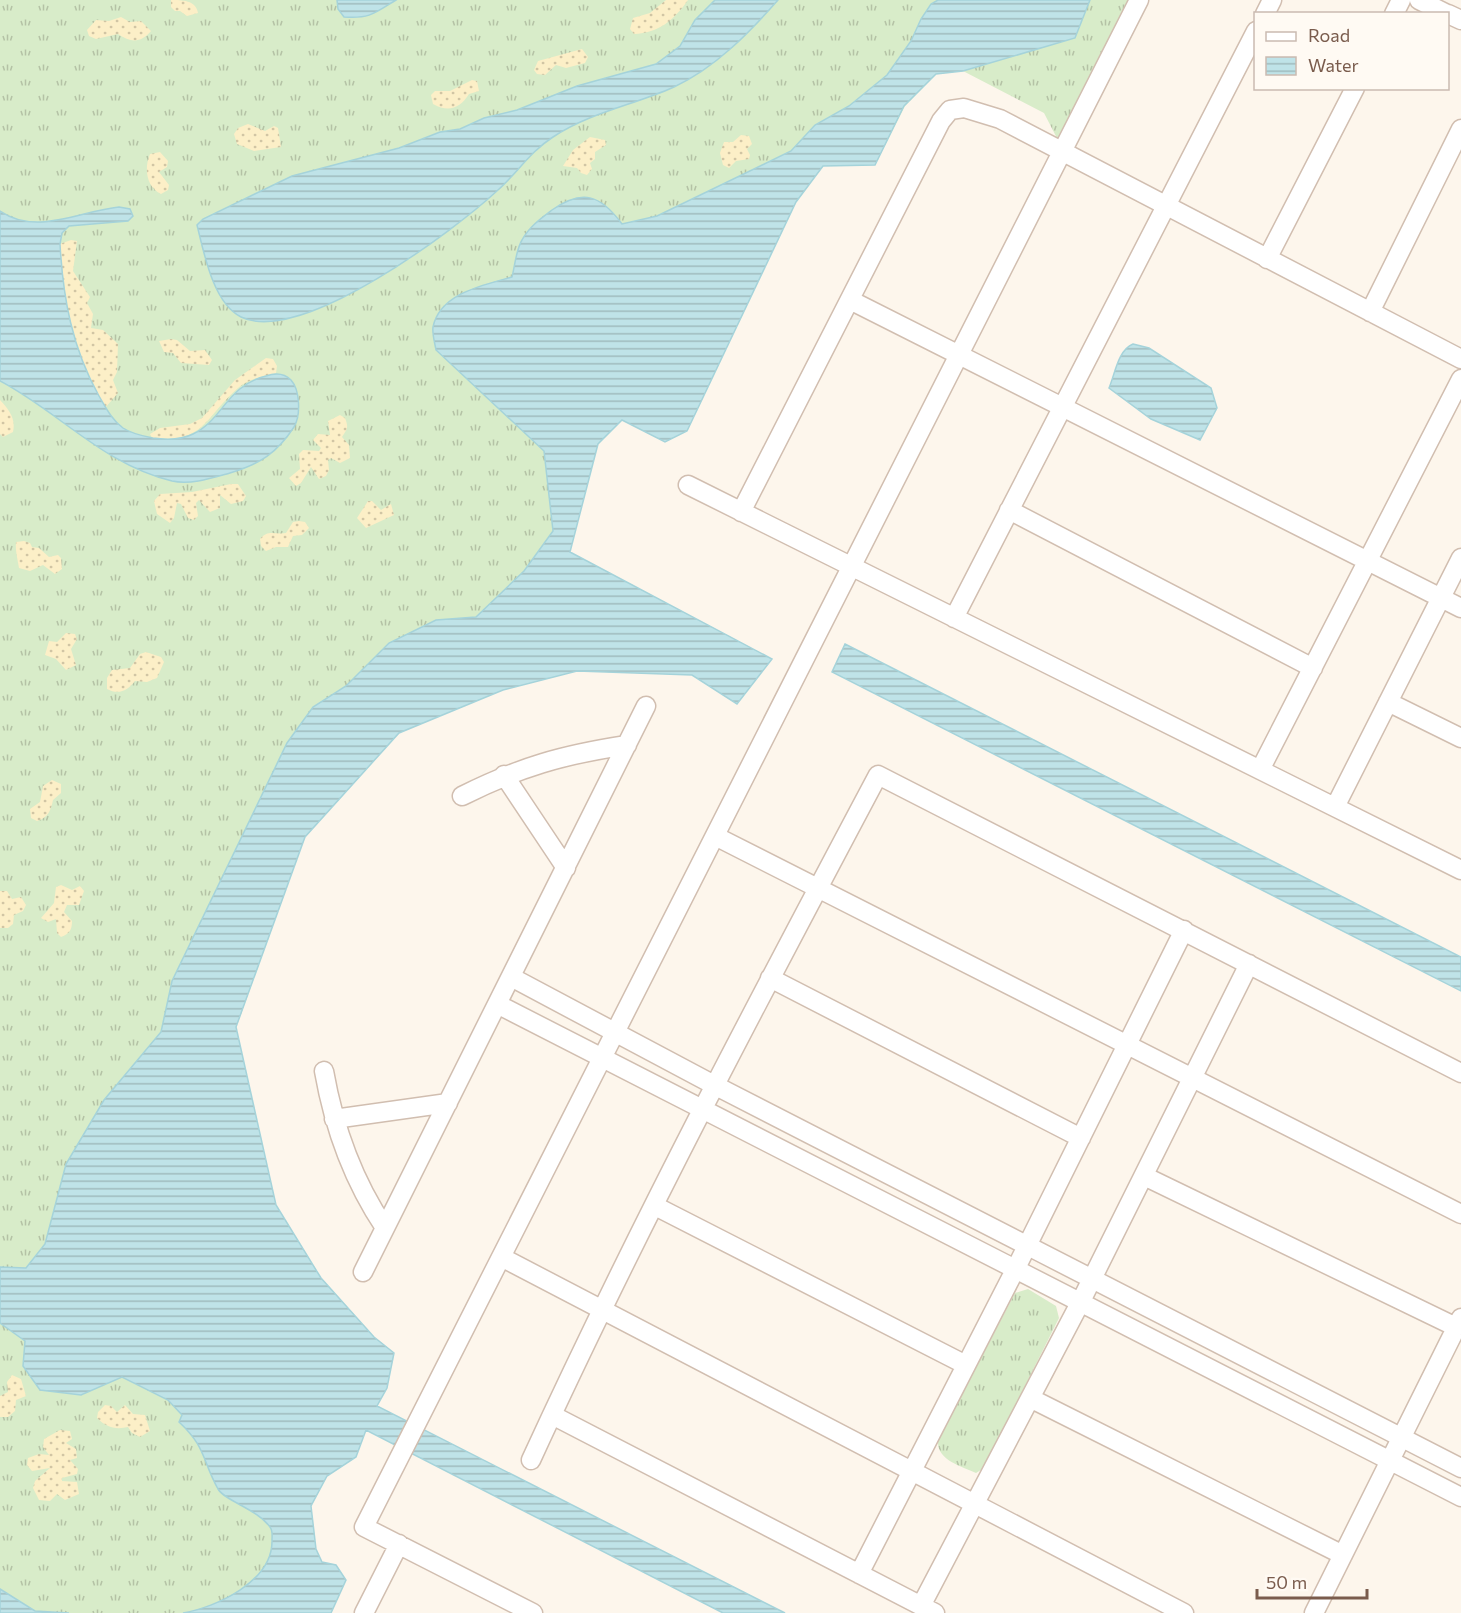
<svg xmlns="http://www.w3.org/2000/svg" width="1461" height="1613" font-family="Commissioner,sans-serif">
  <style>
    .grass { fill: url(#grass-tufts) }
    .sand { fill: url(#sand-dots) }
    .water { fill: url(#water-rules); stroke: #a5d3da; stroke-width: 1.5 }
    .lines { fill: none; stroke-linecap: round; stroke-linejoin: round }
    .street-casing { stroke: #d1beb0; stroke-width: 21 }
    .street { stroke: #fff; stroke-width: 18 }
  </style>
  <defs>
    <pattern id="grass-tufts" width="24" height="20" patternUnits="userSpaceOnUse" patternTransform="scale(1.5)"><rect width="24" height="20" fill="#d8ecc9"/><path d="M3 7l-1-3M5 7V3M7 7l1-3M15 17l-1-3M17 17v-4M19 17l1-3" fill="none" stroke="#b4c2a5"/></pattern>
    <pattern id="sand-dots" width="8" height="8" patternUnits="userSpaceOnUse" patternTransform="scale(1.5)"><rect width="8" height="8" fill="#fcefc7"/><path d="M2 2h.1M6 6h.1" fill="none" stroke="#d1c5a4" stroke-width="1.8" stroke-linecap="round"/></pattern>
    <pattern id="water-rules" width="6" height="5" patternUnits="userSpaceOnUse" patternTransform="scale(1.5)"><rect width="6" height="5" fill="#bfe3e8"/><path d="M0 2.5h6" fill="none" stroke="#a0bbbe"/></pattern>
  </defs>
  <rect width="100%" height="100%" fill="#fdf6ec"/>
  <!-- grass -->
  <path class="grass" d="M0,0H1133L1060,144L1044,113L963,71L936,74L905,106L875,165L823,166L796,202L687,431L665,442L622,420L598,444L570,552L772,659L737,704L692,675L577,671L503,690L399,733L305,837L236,1028L276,1205L321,1278L374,1337L394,1353L387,1388L371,1416L356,1457L327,1476L311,1506L316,1549L322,1562L336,1565L346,1580L331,1613H0Z
    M1028,1289L1056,1306L1059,1318L984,1468L976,1473C961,1466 936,1460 938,1440L1015,1293Z"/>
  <!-- sand -->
  <path class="sand" d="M171,0C182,0 196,0 198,13L187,16L180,11H175L171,7Z
    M666,0H688C674,20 659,33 634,34L630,29L633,18L650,13Z
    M121,17L130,22L141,21L151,31C141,43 131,43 118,34L96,39L89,36L87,30L96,20L109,21Z
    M582,49L588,57L585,63L566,68L556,65L545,75L537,74L534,70L538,61Z
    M472,80L477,81L479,91L469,94C460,108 449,113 433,104L431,95L435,91H450Z
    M248,124L265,131L274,126L278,128L281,147L254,151L237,144L234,134L238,128Z
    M741,135L749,136L752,144L747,149L750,155L749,159L736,161L729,168L723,165L720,153L724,142H733Z
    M590,137L605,140L606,145L595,152V159L590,163L592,169L587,175L581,173L577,168L563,166L573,150Z
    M160,152L168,161L167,167L159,172L169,185L168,190L161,194C146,187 144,168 150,154Z
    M71,240L77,241L73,271L90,297L87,303L93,314L91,328L103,330L118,344L117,372L113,380L118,393L105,408C74,351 64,308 60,244Z
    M171,339L177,340L190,351L205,350L212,360L209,365L181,363L173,353L164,352L159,341Z
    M266,358L273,359L277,366L276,373C263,376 249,379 238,388C204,418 204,444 152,438L150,434L160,428L190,424L202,418L235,380Z
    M0,400C9,410 16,418 13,432L3,437L0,434Z
    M340,415L345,418C349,428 347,429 342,437L349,445L350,458L340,463L331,458L328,460L329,470L326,476L319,479L311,467L301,483L296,486L289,478L300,469L299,454L303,450L319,451L321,448L313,440L318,434L330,435L328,421Z
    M231,484H238L246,496L243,501L231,504L220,495V508L210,512L199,500L196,503L198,516L194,520L188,518L181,504L177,503L174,518L170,523L157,514L154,501L160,494L192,492Z
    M368,501H372L381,510L391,504L394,515L366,528L357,518Z
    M299,521L305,522L309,528L302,535L293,536L288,547H276L266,551L261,546L260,539C268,529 275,535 286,533L293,522Z
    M24,541L30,543L32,547L39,548L49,557L58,555L61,558L62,569L55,574L43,565L30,571L19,568C18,561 15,550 16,542Z
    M66,633L75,634L77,639L71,649L76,665L66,670L56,659L45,655L49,641L57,642Z
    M146,652L161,657L164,662L157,678L147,682L135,681C127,691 119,695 107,689V678L112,670L130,668L140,654Z
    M52,780L61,784V793L53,800C51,810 48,818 37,821L31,818L30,809L40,802L43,786Z
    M61,885L72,890L80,886L84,891L79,905H67L64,912L72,921C72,929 70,934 61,937L57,933L56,919L48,922L41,918L54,903L56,887Z
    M0,891H7L12,899L21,897L26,905L23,911L14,915L13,924L8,928H0Z
    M12,1375L21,1379L26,1396L16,1400L15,1411L8,1417H0V1396L8,1392L7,1382Z
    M105,1405L111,1406L117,1412L125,1405L133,1414L145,1415L150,1431L140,1437L132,1433L128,1427C115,1430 106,1427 97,1418L98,1412Z
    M60,1430L70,1431L72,1439L66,1443L76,1449L77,1458L70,1460L78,1469L77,1474L62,1478V1481L77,1482L79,1494L65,1500L57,1494L50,1501L39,1500L33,1488L35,1481L50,1468L32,1471L27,1465L28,1458L39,1454L49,1455L43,1447L44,1439Z"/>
  <!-- water -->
  <path class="water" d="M337,0H396C375,13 370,19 344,17L338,9Z
    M715,0H778C749,33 715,68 674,87C634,105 591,112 553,137C531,151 517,173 498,190C455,230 301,346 241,317C213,303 204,253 197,225L203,219L292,176L399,148L440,132L460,129L484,118L517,110L577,86L656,64L680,46L695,20Z
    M938,0H1090L1075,38L963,71L936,74L904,106L875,165L823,166L796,202L687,431L665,442L622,420L598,444L570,552L772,659L737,704L692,675L577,671L503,690L399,733L305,837L236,1027L276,1205L321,1278L374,1337L394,1353L387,1388L377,1406L785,1613H723L366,1430L356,1457L327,1476L311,1506L316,1549L322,1562L336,1565L346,1580L331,1613H183C217,1607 273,1581 272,1540C272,1535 273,1531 270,1527C257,1509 225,1501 218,1489C202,1460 206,1447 179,1422L182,1415L168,1400L122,1377L81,1395L40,1390L23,1366L25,1341L0,1323V1267L26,1268L45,1244L66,1164L104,1100L161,1032L172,981L287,743L313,707L346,686L389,643L436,620L476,617L524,571L553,531L544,451L436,350C435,344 432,334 433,327C440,293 484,285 512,277C515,265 516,250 522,240C529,227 540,219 552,210C582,189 600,194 622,224L657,216L791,151L815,125L849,106L887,75L911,41L921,19L931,4Z
    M119,207L130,209L133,216L128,221L69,226L62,233L60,244C63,298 72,348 99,396C106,408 112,420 123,428C132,434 143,436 153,438C167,440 181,440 193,434C223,420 226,386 266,376C275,373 284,373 291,380C300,390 301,415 294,427C277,453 260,464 230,473C212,478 191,485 172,481C104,465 59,412 0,381V211C37,236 79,211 119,207Z
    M1133,344L1149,348L1211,388L1217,408L1200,440L1151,419L1109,388C1115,374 1118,350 1133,344Z
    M845,644L1461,957V991L832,672Z
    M0,1589L35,1611L69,1613H0Z"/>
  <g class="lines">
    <defs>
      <path id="street" d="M1419,0L1447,14
        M1265,14L1272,0
        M1394,14L1401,0
        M1448,14L1461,20
        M1267,259L1355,88
        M850,300L1461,608
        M1370,312L1461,129
        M688,485L1461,870
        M1009,510L1313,668
        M741,512L941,121L950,110L964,108L1000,119L1461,359
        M954,618L1256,31
        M1388,702L1461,738
        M1260,770L1461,379
        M504,775L566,868
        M462,796C520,767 562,755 627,745
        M1335,807L1461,558
        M715,836L1461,1214
        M511,977L716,1086L1461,1468
        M770,978L1081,1138
        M497,1004L1461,1497
        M324,1071C334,1128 352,1179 385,1228
        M334,1119L448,1103
        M1144,1176L1456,1327
        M655,1206L966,1365
        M501,1257L1184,1613
        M363,1272L646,706
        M1030,1398L1343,1555
        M552,1415L935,1613
        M531,1460C638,1227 758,1001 878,775L1461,1073
        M859,1574L1015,1270L1184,930
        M921,1606L1080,1303L1249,964
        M364,1613L399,1544
        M533,1613L364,1527L1139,0
        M1314,1613L1461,1318"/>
    </defs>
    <!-- street casing -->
    <use href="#street" class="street-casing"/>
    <!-- street -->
    <use href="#street" class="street"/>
  </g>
  <!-- legend -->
  <rect x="1254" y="12" width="195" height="78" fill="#fffaf3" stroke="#cabbb1" stroke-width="1.5"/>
  <rect x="1266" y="32" width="30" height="9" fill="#ffffff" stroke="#cabbb1" stroke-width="1.5"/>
  <text x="1308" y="42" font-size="18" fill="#7a5c4d">Road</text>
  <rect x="1266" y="57" width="30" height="18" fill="url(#water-rules)" stroke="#cabbb1" stroke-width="1.5"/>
  <text x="1308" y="72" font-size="18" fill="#7a5c4d">Water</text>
  <!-- scale -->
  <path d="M1257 1589v9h110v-9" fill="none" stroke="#7a5c4d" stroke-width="3"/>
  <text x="1266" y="1589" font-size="18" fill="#7a5c4d" stroke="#fffaf3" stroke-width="4.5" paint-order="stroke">50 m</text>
</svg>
